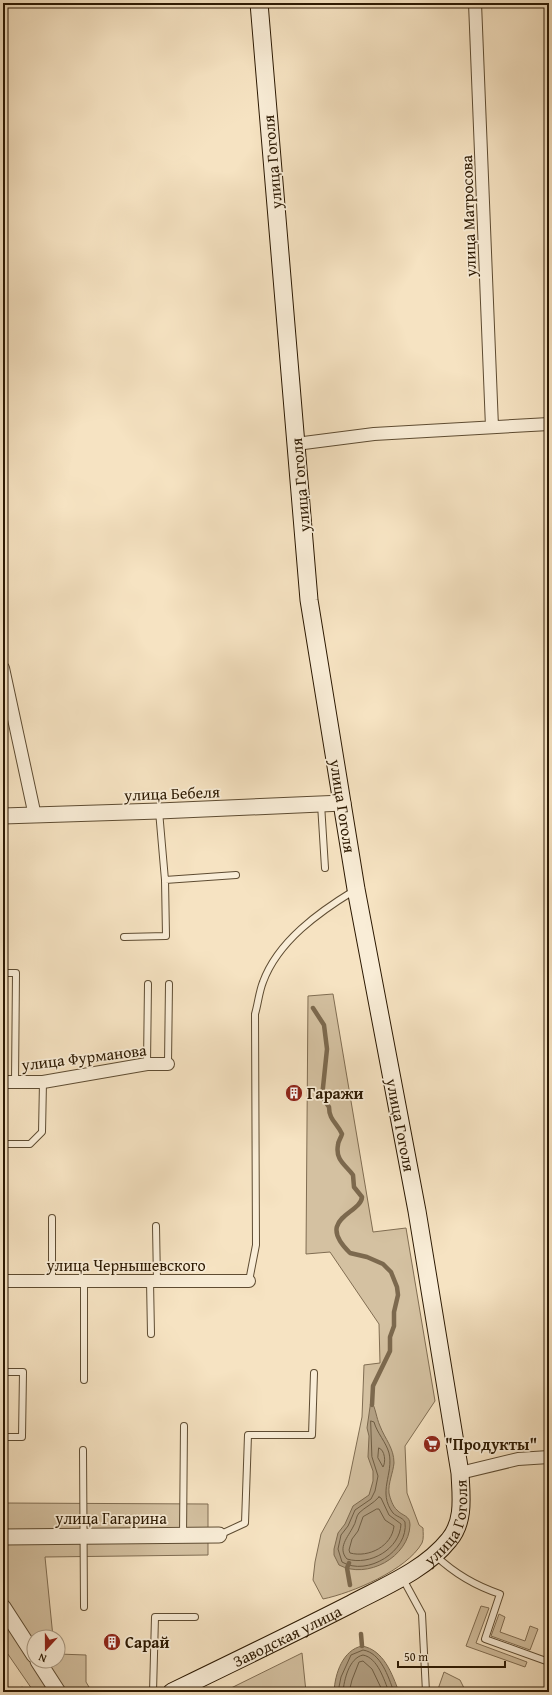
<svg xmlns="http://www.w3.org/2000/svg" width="552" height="1695" font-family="'Gentium Book Plus',serif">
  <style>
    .green { fill: #d4c1a1; stroke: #806d52 }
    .water { fill: #b19e81; stroke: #7c694e }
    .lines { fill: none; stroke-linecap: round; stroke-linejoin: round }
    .shore { stroke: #6e5c42; stroke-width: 1 }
    .stream { stroke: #7c694e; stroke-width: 4.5 }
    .service-casing { stroke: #5e4c32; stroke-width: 8 }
    .minor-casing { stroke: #5e4c32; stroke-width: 14 }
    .tertiary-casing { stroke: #5e4c32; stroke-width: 17 }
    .secondary-casing { stroke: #2c1902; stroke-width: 19 }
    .service { stroke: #f9edd7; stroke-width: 6 }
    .minor { stroke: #f9edd7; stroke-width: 12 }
    .tertiary { stroke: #f9edd7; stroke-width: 15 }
    .secondary { stroke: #f9edd7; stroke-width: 17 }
    .labels { text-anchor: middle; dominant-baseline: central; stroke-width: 3.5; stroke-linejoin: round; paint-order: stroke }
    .street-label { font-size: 16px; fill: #2c1902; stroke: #f9edd7 }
    .poi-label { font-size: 16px; font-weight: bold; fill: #2c1902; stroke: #f9edd7; text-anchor: start }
  </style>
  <rect width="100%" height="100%" fill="#f6e3c2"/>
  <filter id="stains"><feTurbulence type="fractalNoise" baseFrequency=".005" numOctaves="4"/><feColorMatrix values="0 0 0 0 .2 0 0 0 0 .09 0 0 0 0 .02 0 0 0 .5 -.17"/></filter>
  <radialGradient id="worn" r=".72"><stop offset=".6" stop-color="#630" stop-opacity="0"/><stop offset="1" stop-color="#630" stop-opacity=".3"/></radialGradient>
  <!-- green -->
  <path class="green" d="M333,994L373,1232L406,1228L435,1401L405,1446L407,1493L419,1525L423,1528C423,1532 424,1539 422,1543C407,1570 352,1593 323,1599L313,1580L315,1562L321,1534L348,1485L362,1417L364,1365L380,1363L379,1324L330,1252L306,1254L308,996Z
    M3,1503L208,1504V1555L45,1557L53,1637H34V1661H58V1654L86,1655V1682L92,1692H34L3,1647Z
    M481,1606L489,1608L476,1643L527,1662L525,1667L466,1646Z
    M499,1614L505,1617L500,1632L525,1641L530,1626L538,1629L530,1650L491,1636Z
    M302,1653L306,1692H223Z
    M444,1672L460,1680L466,1692H437Z"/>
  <!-- water -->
  <path class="water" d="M371,1400C376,1409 376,1417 380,1426C385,1439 394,1448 394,1463C393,1473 388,1483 389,1493C390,1498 393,1507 397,1510C402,1516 410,1515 410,1525C409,1557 367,1580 339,1565L334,1555V1549L338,1533L345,1524L353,1506L369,1495L373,1481V1471L368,1457L369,1436L367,1428Z
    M362,1646C384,1650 392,1674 399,1692H334C335,1673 343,1650 362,1646Z"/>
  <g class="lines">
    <!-- shore -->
    <path class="shore" d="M371,1421L374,1422C377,1433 386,1442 389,1453C394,1474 377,1492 393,1513C397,1517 402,1517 405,1522C409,1551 367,1577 342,1562L338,1549L341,1535L348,1526L355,1510L371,1499L375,1491L378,1476L372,1457Z
      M379,1448C385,1450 386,1462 383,1467L378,1458Z
      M379,1497L381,1498L389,1515L401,1524C400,1549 370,1566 347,1559C337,1548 348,1537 353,1527C356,1523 356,1516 359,1513C365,1507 373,1504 379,1497Z
      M377,1509H379L385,1520L394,1526C392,1546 369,1558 350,1553L349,1550L352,1539L358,1531L363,1517Z
      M338,1692L341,1677L351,1655L363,1650C381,1653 388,1676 394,1692
      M343,1692C344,1680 349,1658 363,1655C378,1658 384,1680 389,1692
      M349,1692L352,1680L359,1662L363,1661L372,1669L383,1692"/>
    <!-- stream -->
    <path class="stream" d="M313,1008L324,1025L327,1049L322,1097L329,1107C329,1120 337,1123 342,1134C341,1138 338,1141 338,1145C335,1160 346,1165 353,1175L354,1187L362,1197C361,1214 314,1218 350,1253L367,1257L383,1264L391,1272L397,1287L398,1295L394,1312V1326L390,1337V1351L373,1386L372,1405
      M349,1563L347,1568L350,1585
      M361,1634L362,1646"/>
    <defs>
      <path id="service" d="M321,804L325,868
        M165,880L236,875
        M124,937L166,936L165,880L159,811
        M3,973H16L15,1082
        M147,1064L148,984
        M168,1064L169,984
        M3,1144H30L42,1132L43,1082
        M52,1218V1281
        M156,1226L157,1281
        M84,1281V1380
        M150,1281L151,1334
        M249,1281L256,1245L255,1014C258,1004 259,992 263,982C278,941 319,912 355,890
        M3,1372H23L22,1437H3
        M83,1450L84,1607
        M219,1535L245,1523L248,1435H312L314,1373
        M183,1536L184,1426
        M436,1556C454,1573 476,1586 500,1594L485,1639L546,1661
        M403,1579L422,1614L426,1692
        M21,1692L22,1691
        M153,1692L155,1617H195"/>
      <path id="minor" d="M475,3L492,427
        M296,444L374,434L549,424
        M3,668L35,816
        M3,1082H43L147,1064H168
        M3,1281H249
        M460,1473L518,1459L549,1457"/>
      <path id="tertiary" d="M3,816L159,811L343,803
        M3,1537L219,1535
        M3,1607L34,1655
        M38,1661L58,1692"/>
      <g id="secondary">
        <path id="s1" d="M172,1692C232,1663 292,1634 351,1604C385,1586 425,1570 449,1540C465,1521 461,1496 460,1473L417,1211L356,889L309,600L259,3"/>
      </g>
    </defs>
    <!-- service casing -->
    <use href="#service" class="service-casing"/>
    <!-- minor casing -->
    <use href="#minor" class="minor-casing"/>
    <!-- tertiary casing -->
    <use href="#tertiary" class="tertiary-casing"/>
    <!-- secondary casing -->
    <use href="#secondary" class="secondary-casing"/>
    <!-- service -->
    <use href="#service" class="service"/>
    <!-- minor -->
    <use href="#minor" class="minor"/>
    <!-- tertiary -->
    <use href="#tertiary" class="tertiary"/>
    <!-- secondary -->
    <use href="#secondary" class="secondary"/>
  </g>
  <!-- icons -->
  <defs>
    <symbol id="building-disc" viewBox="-11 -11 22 22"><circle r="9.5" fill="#8f2418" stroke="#f9edd7"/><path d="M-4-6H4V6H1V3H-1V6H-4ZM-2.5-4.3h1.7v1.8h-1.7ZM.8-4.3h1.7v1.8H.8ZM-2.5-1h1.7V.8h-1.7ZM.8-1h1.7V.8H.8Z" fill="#fff"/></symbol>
    <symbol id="supermarket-disc" viewBox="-11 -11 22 22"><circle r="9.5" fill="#8f2418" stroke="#f9edd7"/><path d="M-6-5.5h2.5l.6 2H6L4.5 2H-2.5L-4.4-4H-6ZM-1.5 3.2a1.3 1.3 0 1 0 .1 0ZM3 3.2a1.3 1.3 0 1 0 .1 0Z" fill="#fff"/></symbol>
  </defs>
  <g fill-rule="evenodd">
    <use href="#building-disc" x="284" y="1083" width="20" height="20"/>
    <use href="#supermarket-disc" x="422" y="1434" width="20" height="20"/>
    <use href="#building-disc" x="102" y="1632" width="20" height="20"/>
  </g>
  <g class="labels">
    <!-- street labels -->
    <g class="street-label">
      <text transform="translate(272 162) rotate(-95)">улица Гоголя</text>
      <text transform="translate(468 216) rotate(-92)">улица Матросова</text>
      <text transform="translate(300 485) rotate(-95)">улица Гоголя</text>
      <text transform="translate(172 793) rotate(-2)">улица Бебеля</text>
      <text transform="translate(343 806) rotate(81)">улица Гоголя</text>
      <text transform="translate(84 1057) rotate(-7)">улица Фурманова</text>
      <text transform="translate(401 1125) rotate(79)">улица Гоголя</text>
      <text x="126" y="1265">улица Чернышевского</text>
      <text x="111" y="1518">улица Гагарина</text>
      <text stroke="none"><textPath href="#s1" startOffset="333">улица Гоголя</textPath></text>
      <text stroke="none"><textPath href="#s1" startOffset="128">Заводская улица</textPath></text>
    </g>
    <!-- poi labels -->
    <g class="poi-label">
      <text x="307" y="1093">Гаражи</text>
      <text x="445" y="1444">"Продукты"</text>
      <text x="125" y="1642">Сарай</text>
    </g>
  </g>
  <!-- margin -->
  <rect width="552" height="1695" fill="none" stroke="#f6e3c2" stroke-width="16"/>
  <rect x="4" y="4" width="544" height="1687" fill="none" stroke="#2c1902" stroke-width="2"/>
  <rect x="8" y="8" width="536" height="1679" fill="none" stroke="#2c1902"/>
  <!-- north arrow -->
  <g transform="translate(46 1649) rotate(201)"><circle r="19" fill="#f9edd7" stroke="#a79882"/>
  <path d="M0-3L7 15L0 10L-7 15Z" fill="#8f2418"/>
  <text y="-6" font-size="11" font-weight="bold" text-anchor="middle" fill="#2c1902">N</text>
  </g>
  <!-- scale -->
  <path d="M398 1661v6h107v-6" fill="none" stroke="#2c1902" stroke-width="2"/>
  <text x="404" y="1661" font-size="12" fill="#2c1902" stroke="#f9edd7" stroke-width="3" paint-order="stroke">50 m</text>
  <rect width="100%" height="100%" filter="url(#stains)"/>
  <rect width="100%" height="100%" fill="url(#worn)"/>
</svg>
